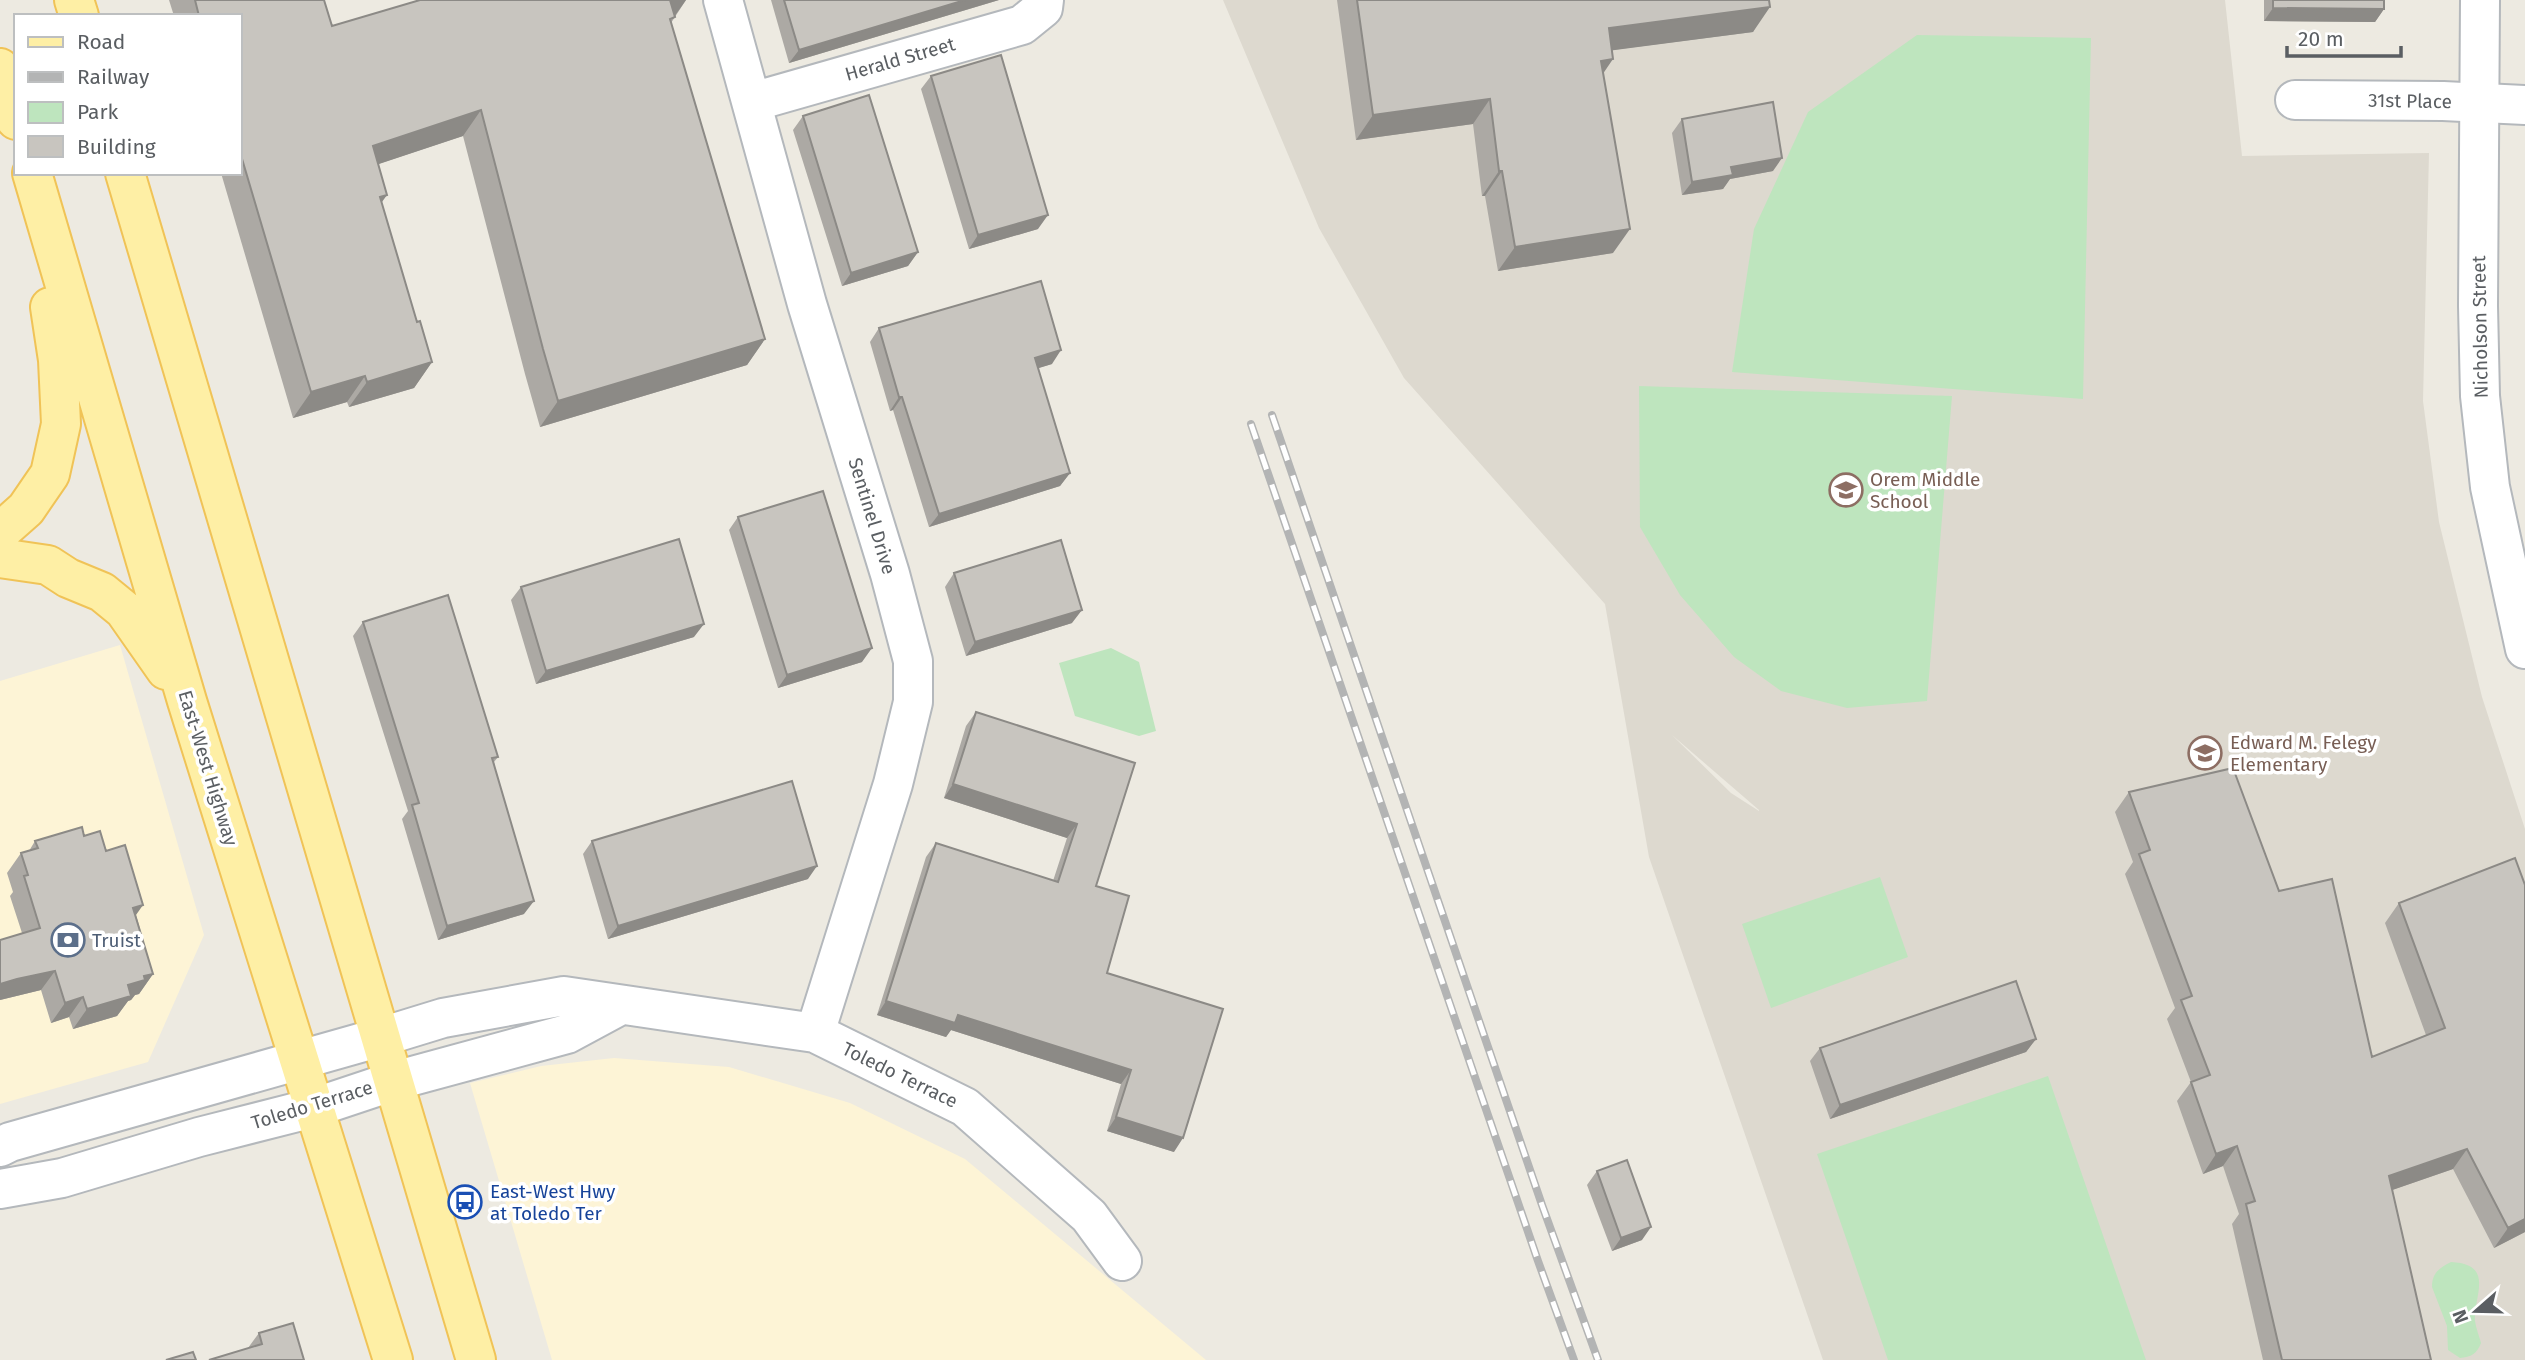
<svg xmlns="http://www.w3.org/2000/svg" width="2525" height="1360" font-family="'Fira Sans',sans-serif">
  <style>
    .commercial { fill: #fdf4d6 }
    .education { fill: #ddd9cf; fill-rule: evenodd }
    .green { fill: #bee5be }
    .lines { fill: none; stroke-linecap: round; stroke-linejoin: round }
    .minor-casing { stroke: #b4b8bc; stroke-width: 42 }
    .tertiary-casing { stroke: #b4b8bc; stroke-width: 42 }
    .primary-casing { stroke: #f0c357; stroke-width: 42 }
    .minor { stroke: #fff; stroke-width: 38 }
    .tertiary { stroke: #fff; stroke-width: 38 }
    .primary { stroke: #feefa5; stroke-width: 38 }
    .rail-casing { stroke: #b3b4b4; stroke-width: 8 }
    .rail { stroke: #fff; stroke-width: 5; stroke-dasharray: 16; stroke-linecap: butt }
    .wall { fill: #aca9a4 }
    .shaded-wall { fill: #8c8a86 }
    .building { fill: #c8c5bf; stroke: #8c8a86; stroke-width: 2 }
    .labels { text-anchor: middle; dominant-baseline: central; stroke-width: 7; stroke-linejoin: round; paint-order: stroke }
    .street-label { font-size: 19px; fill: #5a5e62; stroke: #fff }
    .education-label { font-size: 19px; fill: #785e54; stroke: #fff; text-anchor: start }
    .service-label { font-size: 19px; fill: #4e5e75; stroke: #fff; text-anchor: start }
    .transit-label { font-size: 19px; fill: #164399; stroke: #fff; text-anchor: start }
  </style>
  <rect width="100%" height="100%" fill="#edeae1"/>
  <!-- commercial -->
  <path class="commercial" d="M120,645L204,935L148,1062L0,1104V681Z
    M614,1058L729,1067L850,1103L965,1159L1206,1360H552L470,1083L541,1066Z"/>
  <!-- education -->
  <path class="education" d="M1223,0H2225L2242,156L2429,153L2423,401L2439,522L2482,697L2525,829V1360H1823L1649,857L1605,604L1404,378L1319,228ZM1672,735L1759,810V811L1731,793Z"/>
  <!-- green -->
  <path class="green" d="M1917,35L2091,38L2083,399L1732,372L1754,229L1808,112Z
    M1639,386L1952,396L1927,701L1847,708L1781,691L1734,657L1680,595L1640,527Z
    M1111,648L1139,662L1156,731L1139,736L1075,716L1059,663Z
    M1880,877L1908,957L1771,1008L1742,924Z
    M2048,1076L2146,1360H1888L1817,1154Z
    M2451,1262C2496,1264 2473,1297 2475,1321C2476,1328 2479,1336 2481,1343C2477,1354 2471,1357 2460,1358L2448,1350L2447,1326L2432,1287C2432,1273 2439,1268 2451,1262Z"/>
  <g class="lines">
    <defs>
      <path id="minor" d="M723,0L807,304L890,574L913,661V702L893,784L815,1033
        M2295,100L2443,101L2525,105
        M752,102L1022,25L1043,8L1044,0
        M381,1037L443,1018L564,996L815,1033L965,1107L1089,1216L1122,1261
        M394,1081L567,1034L619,1006"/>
      <path id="tertiary" d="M2480,0L2478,306L2480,396L2490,487L2525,649
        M0,1147L10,1142L381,1037
        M0,1189L62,1178L199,1137L313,1108L394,1081"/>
      <path id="primary" d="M74,0L79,16
        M0,68L16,120
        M32,173L187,701L393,1360
        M125,173L476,1360
        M0,532L26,509L50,474L61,424L58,360L50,307
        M0,558L48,565L68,578L102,592L124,610L166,670"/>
    </defs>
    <!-- minor casing -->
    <use href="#minor" class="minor-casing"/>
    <!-- tertiary casing -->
    <use href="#tertiary" class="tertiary-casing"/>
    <!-- primary casing -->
    <use href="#primary" class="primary-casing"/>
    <!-- minor -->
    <use href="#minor" class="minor"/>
    <!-- tertiary -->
    <use href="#tertiary" class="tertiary"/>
    <!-- primary -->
    <use href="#primary" class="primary"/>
    <defs>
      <path id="rail" d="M1272,415L1542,1205L1598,1360
        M1251,424L1538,1261L1574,1360"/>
    </defs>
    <!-- rail casing -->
    <use href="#rail" class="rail-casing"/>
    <!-- rail -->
    <use href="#rail" class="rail"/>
  </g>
  <!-- wall -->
  <path class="wall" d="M169,0H324L332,26L420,0H686L671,23L765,339L747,365L540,427L525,374L463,136L378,164L382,203L417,322L432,362L414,388L349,407L347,402L293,418L221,173H240V16H174Z
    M771,0H999L789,63Z
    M1337,0H1769L1753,32L1612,50L1603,74L1613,253L1498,271L1485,196H1482L1473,124L1356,140Z
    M2264,0H2384V9L2375,22L2264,21Z
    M931,76L1038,229L969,249L921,89Z
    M803,116L918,252L908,266L842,286L793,130Z
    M1682,119L1773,171L1730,179L1723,189L1682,195L1672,133Z
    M879,328L1052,364L1038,368L1070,473L1060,486L929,527L893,410L890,411L870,342Z
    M738,517L862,662L778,688L729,530Z
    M954,573L1072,623L966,656L945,587Z
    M521,587L694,637L536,684L511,600Z
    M363,622L498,757L494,762L524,914L438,940L402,819L408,811L353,636Z
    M976,712L1135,763L1096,886L1107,973L1174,1152L1107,1131L1121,1084L951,1030L946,1037L877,1015L926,857L936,843L1053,881L1067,838L944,798L966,726Z
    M2129,792L2279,891L2372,1057L2426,1035L2385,923L2399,903L2525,885V1232L2494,1248L2453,1169L2392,1190L2431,1360H2263L2232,1224L2239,1214L2223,1166L2203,1174L2177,1101L2191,1082L2167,1019L2175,1008L2125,874L2133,862L2115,812Z
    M84,836L106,851L136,915L153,974L139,994L135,995L131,1000L128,1001L117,1016L73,1029L69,1017L51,1023L41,990L0,1000L22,933L10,896L13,892L7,873L21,853L29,851L35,841Z
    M592,841L808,879L608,939L583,854Z
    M2036,1039L2026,1052L1830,1119L1810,1061L1820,1048Z
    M1597,1171L1642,1240L1612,1251L1587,1185Z
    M259,1333L304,1360L248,1348Z"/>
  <!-- shaded-wall -->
  <path class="shaded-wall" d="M668,0H686L674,17Z
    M965,0H999L789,63L799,50Z
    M1770,7L1753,32L1592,53L1609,28Z
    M2273,8L2384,9L2375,22L2264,21Z
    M1613,59L1596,84L1601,61Z
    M1490,99L1473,124L1356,140L1373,115Z
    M481,110L463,136L355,172L373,146Z
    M1782,158L1773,171L1730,179L1723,189L1682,195L1692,182L1731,167Z
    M1499,171H1502L1485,196H1482Z
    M387,195L369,220L380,197Z
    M1048,215L1038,229L969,249L978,235Z
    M1630,229L1613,253L1498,271L1515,247Z
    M918,252L908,266L842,286L851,273Z
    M765,339L747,365L540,427L558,401Z
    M1061,350L1052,364L1026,372L1035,358Z
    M432,362L414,388L349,407L367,382Z
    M365,376L347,402L293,418L311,392Z
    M899,397H902L893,410L890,411Z
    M1070,473L1060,486L929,527L939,514Z
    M1082,610L1072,623L966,656L975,642Z
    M704,624L694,637L536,684L546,671Z
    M872,648L862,662L778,688L787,675Z
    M953,784L1077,824L1067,838L944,798Z
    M817,866L808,879L608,939L618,926Z
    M534,901L524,914L438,940L447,926Z
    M143,905L129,925L133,908Z
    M55,971L41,990L0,1000V984L17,979Z
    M153,974L139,994L135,995L131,1000L128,1001L117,1016L73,1029L87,1009L144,976Z
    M83,997L69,1017L51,1023L65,1003Z
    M886,1001L958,1015L1131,1070L1121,1084L951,1030L946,1037L877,1015Z
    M2036,1039L2026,1052L1830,1119L1840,1105Z
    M1116,1117L1183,1138L1174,1152L1107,1131Z
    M2237,1146L2223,1166L2203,1174L2216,1154Z
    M2467,1149L2453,1169L2375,1196L2389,1176Z
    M2525,1219V1232L2494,1248L2508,1228Z
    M1651,1227L1642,1240L1612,1251L1621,1238Z"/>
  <!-- building -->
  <path class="building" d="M195,0H324L332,26L420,0H670L675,17L670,19L765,339L558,401L543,349L481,110L373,146L387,195L380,197L417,322L420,321L432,362L367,382L365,376L311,392L240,152V16H199Z
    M784,0H965L799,50Z
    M1357,0H1769L1770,7L1609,28L1613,59L1601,61L1630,229L1515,247L1502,171H1499L1490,99L1373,115Z
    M2273,0H2384V9L2273,8Z
    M1001,55L1048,215L978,235L931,76Z
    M869,95L918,252L851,273L803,116Z
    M1773,102L1782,158L1731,167L1733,175L1692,182L1682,119Z
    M1041,281L1061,350L1035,358L1070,473L939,514L902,397H899L879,328Z
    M823,491L872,648L787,675L738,517Z
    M679,539L704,624L546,671L521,587Z
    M1061,540L1082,610L975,642L954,573Z
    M448,595L498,757L492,758L534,901L447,926L412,805L419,803L363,622Z
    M976,712L1135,763L1096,886L1129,896L1107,973L1223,1009L1183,1138L1116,1117L1131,1070L958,1015L955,1023L886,1001L936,843L1058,882L1077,824L953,784Z
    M2233,768L2279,891L2332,879L2372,1057L2445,1028L2399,903L2515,858L2525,885V1219L2508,1228L2467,1149L2389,1176L2431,1360H2282L2246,1204L2255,1201L2237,1146L2216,1154L2191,1082L2210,1075L2181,1000L2192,996L2139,854L2150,850L2129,792Z
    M792,781L817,866L618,926L592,841Z
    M82,827L84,836L100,831L106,851L125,845L143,905L133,908L153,974L144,976L145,980L128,985L131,996L87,1009L83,997L65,1003L55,971L17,979L0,984V940L40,928L24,876L28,875L21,853L38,848L35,841Z
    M2016,981L2036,1039L1840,1105L1820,1048Z
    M1627,1160L1651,1227L1621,1238L1597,1171Z
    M293,1323L304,1360H209L262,1344L259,1333Z
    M193,1352L196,1360H166Z"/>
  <!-- icons -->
  <defs>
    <symbol id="school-ring" viewBox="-11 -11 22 22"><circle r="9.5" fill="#fff" stroke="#8d6e63" stroke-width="1.5"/><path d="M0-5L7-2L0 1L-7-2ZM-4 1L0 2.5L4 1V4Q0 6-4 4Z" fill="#8d6e63"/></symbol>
    <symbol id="bank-ring" viewBox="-11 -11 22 22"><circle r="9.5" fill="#fff" stroke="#5c6f8a" stroke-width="1.5"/><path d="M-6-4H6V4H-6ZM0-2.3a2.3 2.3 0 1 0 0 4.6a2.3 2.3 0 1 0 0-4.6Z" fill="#5c6f8a"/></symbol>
    <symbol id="bus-ring" viewBox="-11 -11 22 22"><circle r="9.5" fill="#fff" stroke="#1a4fb4" stroke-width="1.5"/><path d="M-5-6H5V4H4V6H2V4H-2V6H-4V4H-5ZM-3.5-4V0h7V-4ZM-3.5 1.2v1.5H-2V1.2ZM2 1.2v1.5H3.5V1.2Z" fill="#1a4fb4"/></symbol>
  </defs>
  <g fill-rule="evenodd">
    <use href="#school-ring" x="1827" y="471" width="38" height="38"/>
    <use href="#school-ring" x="2186" y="734" width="38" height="38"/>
    <use href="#bank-ring" x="49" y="921" width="38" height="38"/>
    <use href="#bus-ring" x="446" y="1183" width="38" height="38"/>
  </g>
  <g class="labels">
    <!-- street labels -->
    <g class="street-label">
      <text transform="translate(900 59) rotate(-16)">Herald Street</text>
      <text transform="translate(2410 101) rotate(1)">31st Place</text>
      <text transform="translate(2480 327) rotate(-91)">Nicholson Street</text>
      <text transform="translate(872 516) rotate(73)">Sentinel Drive</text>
      <text transform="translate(208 768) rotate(73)">East-West Highway</text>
      <text transform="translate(900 1075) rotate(26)">Toledo Terrace</text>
      <text transform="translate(312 1105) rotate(-17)">Toledo Terrace</text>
    </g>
    <!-- education labels -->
    <g class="education-label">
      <text x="1870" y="479">Orem Middle<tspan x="1870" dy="22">School</tspan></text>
      <text x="2230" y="742">Edward M. Felegy<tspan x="2230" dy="22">Elementary</tspan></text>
    </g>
    <!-- service labels -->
    <g class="service-label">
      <text x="92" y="940">Truist</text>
    </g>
    <!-- transit labels -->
    <g class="transit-label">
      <text x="490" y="1191">East-West Hwy<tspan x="490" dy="22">at Toledo Ter</tspan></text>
    </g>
  </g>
  <!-- legend -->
  <rect x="14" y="14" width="228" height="161" fill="#ffffff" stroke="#bdbfc0" stroke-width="2"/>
  <rect x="28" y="37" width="35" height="10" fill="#feefa5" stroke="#bdbfc0" stroke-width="2"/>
  <text x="77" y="49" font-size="21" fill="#5a5e62">Road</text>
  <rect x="28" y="72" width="35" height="10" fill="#b3b4b4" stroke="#bdbfc0" stroke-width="2"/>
  <text x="77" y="84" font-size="21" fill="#5a5e62">Railway</text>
  <rect x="28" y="102" width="35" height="21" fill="#bee5be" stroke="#bdbfc0" stroke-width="2"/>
  <text x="77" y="119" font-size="21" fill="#5a5e62">Park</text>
  <rect x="28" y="136" width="35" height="21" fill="#c8c5bf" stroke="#bdbfc0" stroke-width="2"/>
  <text x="77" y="154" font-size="21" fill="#5a5e62">Building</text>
  <!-- north arrow -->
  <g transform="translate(2476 1311) rotate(250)" stroke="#ffffff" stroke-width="5" paint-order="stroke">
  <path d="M0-5L12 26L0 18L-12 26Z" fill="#5a5e62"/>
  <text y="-10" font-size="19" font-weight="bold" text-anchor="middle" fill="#5a5e62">N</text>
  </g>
  <!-- scale -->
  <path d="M2287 46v10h114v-10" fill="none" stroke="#5a5e62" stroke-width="3.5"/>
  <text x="2298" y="46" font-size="21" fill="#5a5e62" stroke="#ffffff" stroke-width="5" paint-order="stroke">20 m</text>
</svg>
